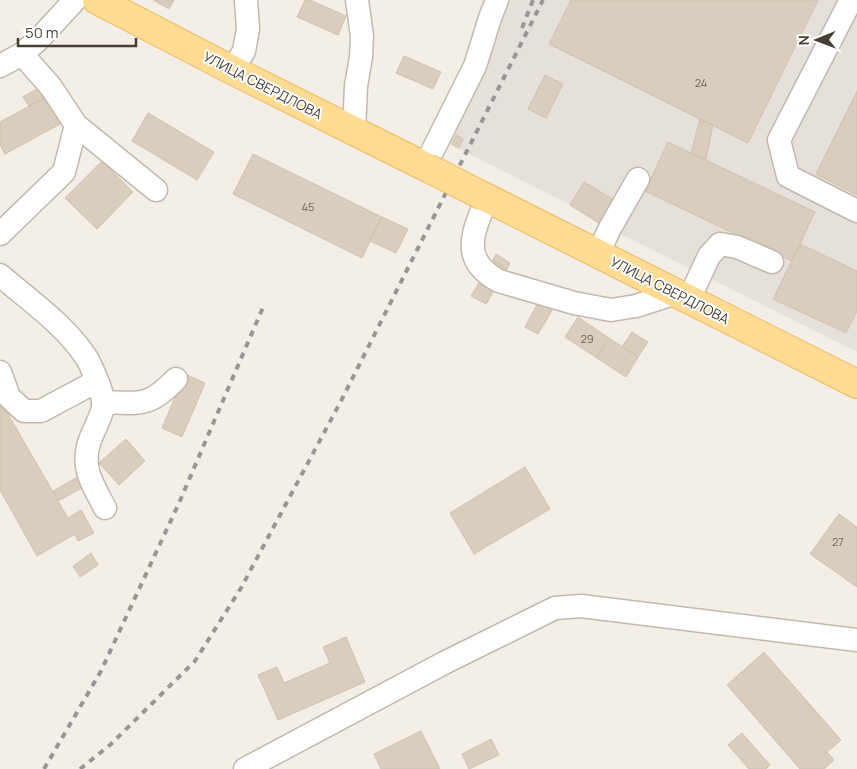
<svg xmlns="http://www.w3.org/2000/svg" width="857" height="769" font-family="Manrope,sans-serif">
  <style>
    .industrial { fill: #e6e0db }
    .building { fill: #d9cdbe; stroke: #d1c1ae }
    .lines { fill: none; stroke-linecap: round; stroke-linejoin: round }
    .minor-casing { stroke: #c3b9ab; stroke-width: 25 }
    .major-casing { stroke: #eab85e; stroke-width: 30 }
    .minor { stroke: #fff; stroke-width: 22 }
    .major { stroke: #ffdb94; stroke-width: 28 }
    .rail { stroke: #969696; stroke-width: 4; stroke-dasharray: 6 6; stroke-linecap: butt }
    .major-bridge-casing { stroke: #eab85e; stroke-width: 30; stroke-linecap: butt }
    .major-bridge { stroke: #ffdb94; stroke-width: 28 }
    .labels { text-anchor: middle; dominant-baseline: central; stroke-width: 4; stroke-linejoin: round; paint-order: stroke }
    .number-label { font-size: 11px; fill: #6c6257 }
    .street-label { font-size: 14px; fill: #473f35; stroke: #fff }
  </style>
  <rect width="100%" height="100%" fill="#f4efe6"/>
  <!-- industrial -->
  <path class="industrial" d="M491,0H857V352L602,225L570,205L437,138Z"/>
  <!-- building -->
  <path class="building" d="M153,0H174L169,9Z
    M305,0H310L346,16L338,35L297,17Z
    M571,0H818L748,143L549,44Z
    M404,56L441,72L433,89L396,73Z
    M545,75L563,84L546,118L528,109Z
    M40,87L46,97L29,106L23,97Z
    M857,91V195L816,174Z
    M46,97L60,124L5,154L0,145V122Z
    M148,113L214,152L197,180L132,141Z
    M700,119L713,125L706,159L691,153Z
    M456,135L463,139L459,148L452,144Z
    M668,142L815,212L792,261L645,191Z
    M253,154L382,217L362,258L233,194Z
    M102,161L133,192L97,229L65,198Z
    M584,182L616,201L602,225L570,205Z
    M382,217L408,229L396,253L370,241Z
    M800,244L857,271V311L846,333L773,299Z
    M496,254L510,263L507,269L493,260Z
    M493,260L507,269L486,304L471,296Z
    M539,301L553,309L538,334L525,327Z
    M578,317L609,338L597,358L565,337Z
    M632,332L648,342L638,357L622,347Z
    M609,338L638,357L626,377L597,358Z
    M185,374L205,383L182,437L162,428Z
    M0,400L68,518L81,510L94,533L78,541L75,534L37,556L0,490Z
    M126,439L145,461L119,485L99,463Z
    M525,467L550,509L474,554L450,513Z
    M83,474L89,484L58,501L53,491Z
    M839,514L857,527V587L810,554Z
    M91,553L98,565L80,577L73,566Z
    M346,637L365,682L278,720L258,675L277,667L284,683L330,663L323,647Z
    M764,652L841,740L827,752L834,760L824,769H800L727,685Z
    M421,731L440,769H381L374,754Z
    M742,733L770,765L766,769H749L728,745Z
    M491,739L499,755L469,769L462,754Z"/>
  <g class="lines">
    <defs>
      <path id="minor" d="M851,0L779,140L788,176L857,211
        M22,54L51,87L76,125L156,190
        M0,66L22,54L38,40L75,0
        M232,70L244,51L248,29L246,0
        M354,131L356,86L361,57L362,36L357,0
        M425,166L475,66L490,18L497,0
        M487,198C473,232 459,260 499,281L574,303L611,310L636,306L676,293
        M0,234L64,172L76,125
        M598,254L610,228L638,179
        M0,275C30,301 64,324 86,357C90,363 93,371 96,378C100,387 104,397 103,407C101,418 94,429 90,440C80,467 93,485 105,508
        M689,299L709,256L720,244L737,247L772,262
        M0,372L9,397L24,411H41L97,381
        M103,402C140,403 148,408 176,379
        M245,769L444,663L555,608L581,606L857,640"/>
      <path id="major" d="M97,0L232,70L428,168
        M483,196L857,384"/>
    </defs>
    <!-- minor casing -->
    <use href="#minor" class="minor-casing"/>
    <!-- major casing -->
    <use href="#major" class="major-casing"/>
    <!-- minor -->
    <use href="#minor" class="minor"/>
    <!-- major -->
    <use href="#major" class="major"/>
    <!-- rail -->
    <path class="rail" d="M522,28L533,0
      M44,769L101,671L179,503L264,305
      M80,769L110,745L195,661L241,588L341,401L543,0"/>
    <defs>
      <path id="major-bridge" d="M428,168L483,196"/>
    </defs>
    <!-- major-bridge casing -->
    <use href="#major-bridge" class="major-bridge-casing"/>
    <!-- major-bridge -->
    <use href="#major-bridge" class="major-bridge"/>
  </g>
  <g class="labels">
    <!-- number labels -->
    <g class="number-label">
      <text x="701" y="82">24</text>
      <text x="308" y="206">45</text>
      <text x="587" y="338">29</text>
      <text x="838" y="541">27</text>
    </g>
    <!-- street labels -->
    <g class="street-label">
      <text transform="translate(263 85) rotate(27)">УЛИЦА СВЕРДЛОВА</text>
      <text transform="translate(670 290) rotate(27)">УЛИЦА СВЕРДЛОВА</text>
    </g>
  </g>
  <!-- north arrow -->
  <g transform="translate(817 40) rotate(269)" stroke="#ffffff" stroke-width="4" paint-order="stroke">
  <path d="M0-4L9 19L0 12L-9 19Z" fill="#473f35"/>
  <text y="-8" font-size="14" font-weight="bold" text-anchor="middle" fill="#473f35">N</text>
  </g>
  <!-- scale -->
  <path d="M18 38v8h118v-8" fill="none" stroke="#473f35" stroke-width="2.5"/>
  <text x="25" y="38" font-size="15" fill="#473f35" stroke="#ffffff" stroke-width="4" paint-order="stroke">50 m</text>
</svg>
